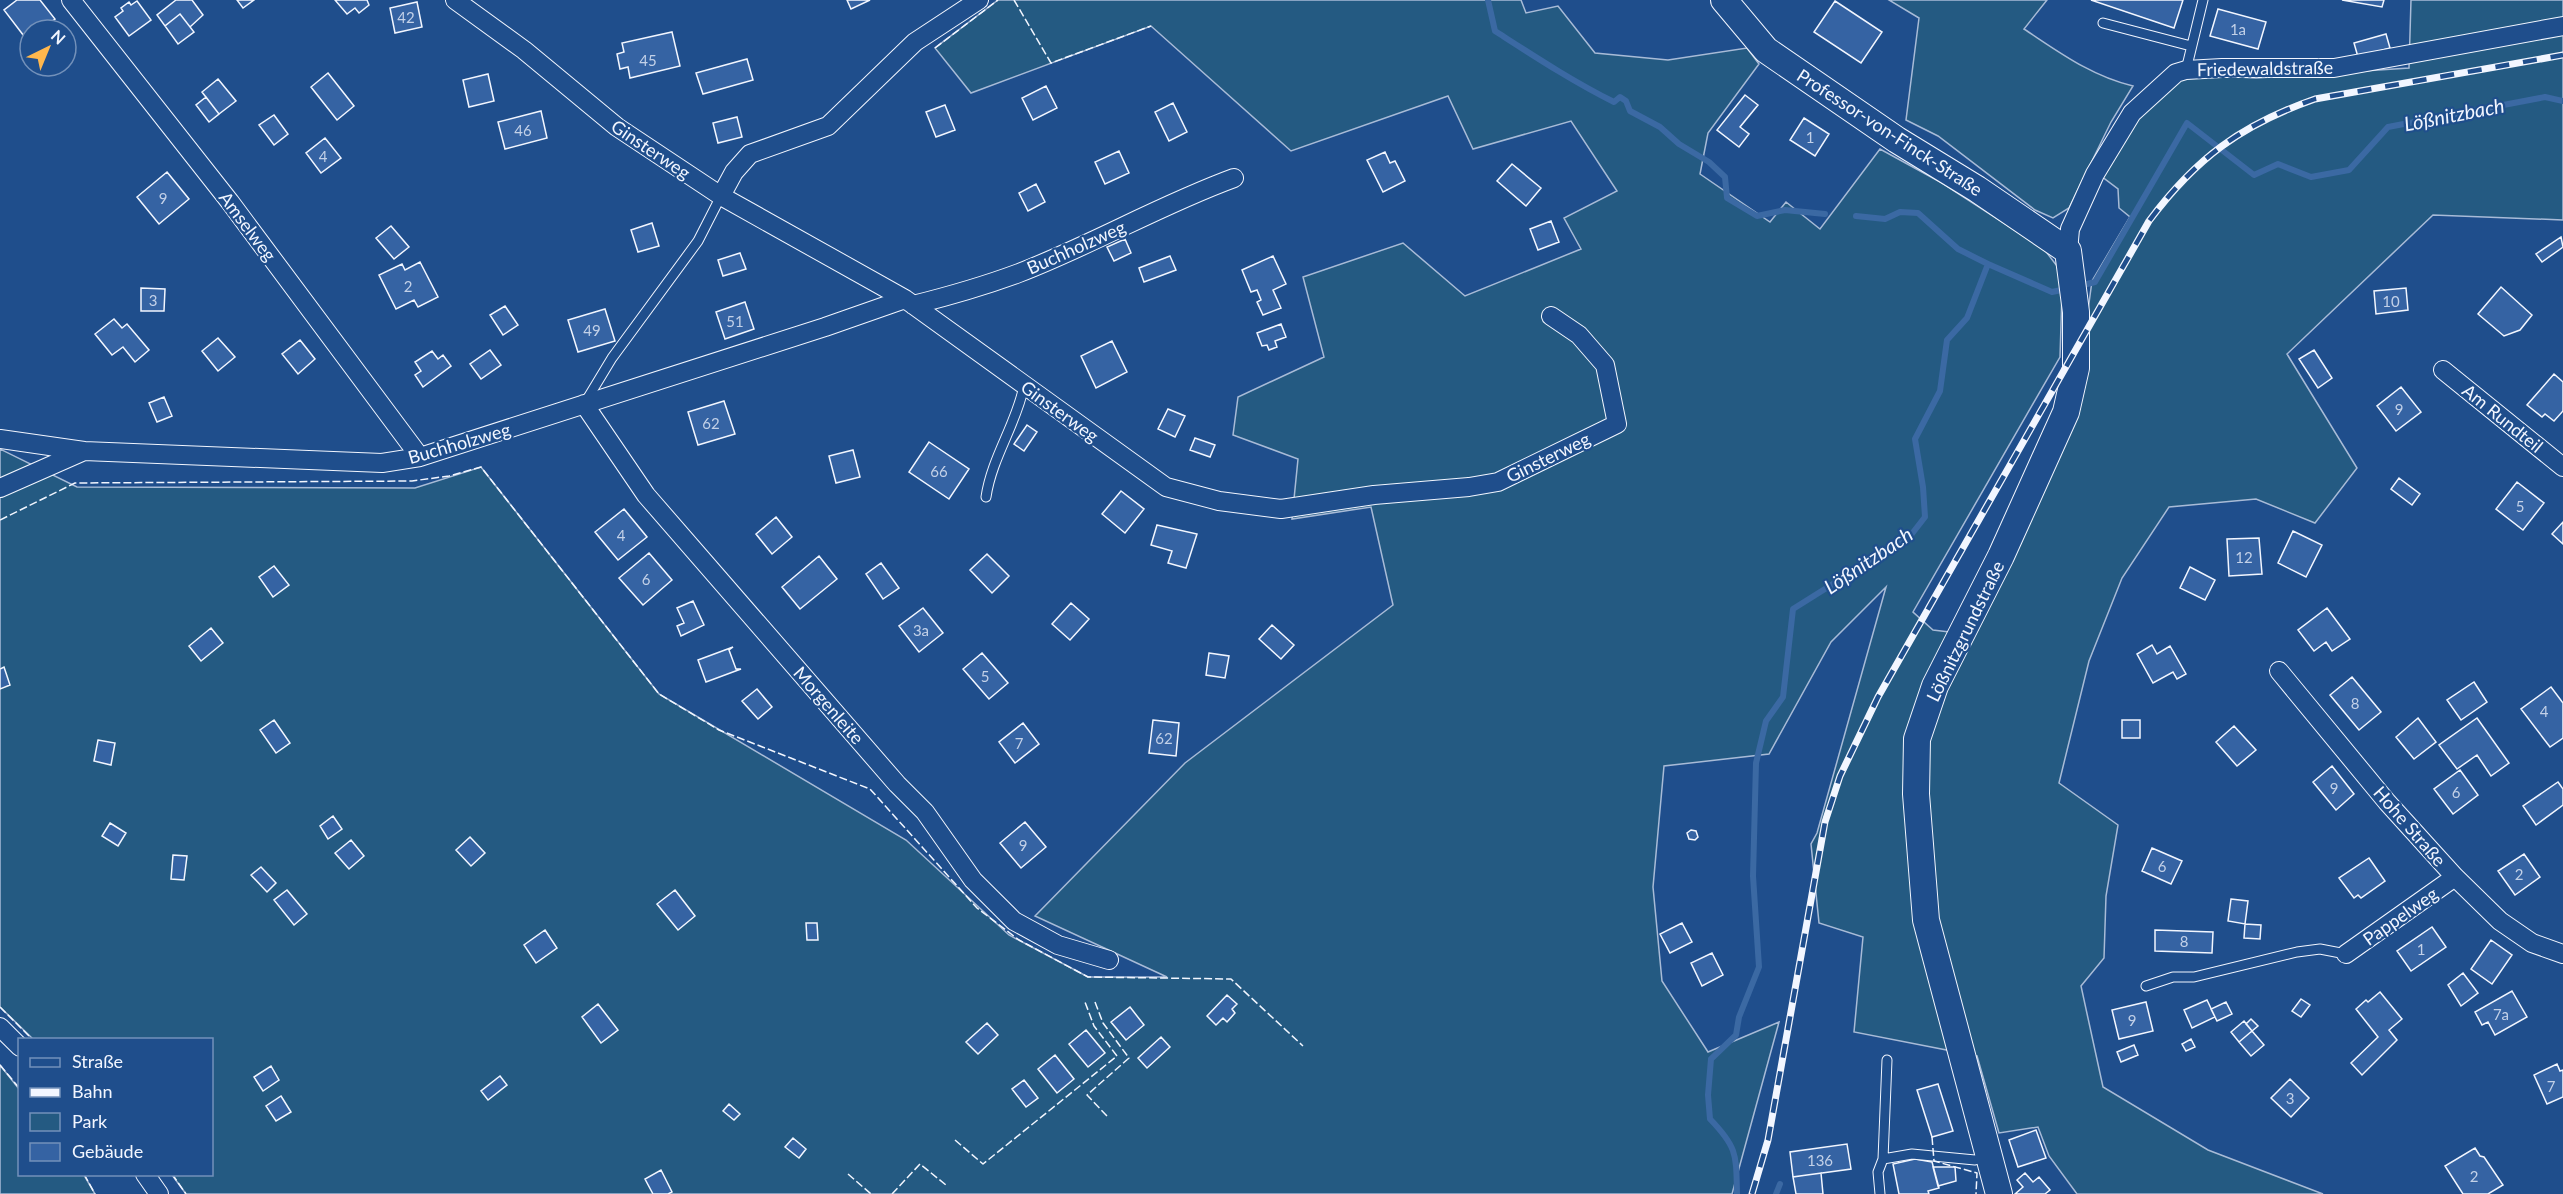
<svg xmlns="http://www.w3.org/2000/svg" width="2563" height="1194" font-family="Lato,sans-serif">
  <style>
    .green { fill: #245a82; stroke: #a8bbd7; stroke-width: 1.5 }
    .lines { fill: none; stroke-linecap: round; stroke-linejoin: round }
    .stream { stroke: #3b69a3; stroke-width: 6 }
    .building { fill: #3563a3; stroke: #f2f6ff; stroke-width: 1.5 }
    .lane-casing { stroke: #f2f6ff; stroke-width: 11 }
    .street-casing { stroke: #f2f6ff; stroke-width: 20 }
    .secondary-casing { stroke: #f2f6ff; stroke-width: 28 }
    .lane { stroke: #1f4e8c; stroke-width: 9 }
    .street { stroke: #1f4e8c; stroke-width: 18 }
    .secondary { stroke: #1f4e8c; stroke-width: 26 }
    .rail-casing { stroke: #f2f6ff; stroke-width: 7 }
    .rail { stroke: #1f4e8c; stroke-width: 4.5; stroke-dasharray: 14; stroke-linecap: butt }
    .fence { stroke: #f2f6ff; stroke-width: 1.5; stroke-dasharray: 8 3; stroke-linecap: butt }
    .labels { text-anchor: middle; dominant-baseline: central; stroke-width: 4.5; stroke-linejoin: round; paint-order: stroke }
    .number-label { font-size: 15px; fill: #c3d1e8 }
    .street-label { font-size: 18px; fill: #f2f6ff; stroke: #1f4e8c }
    .water-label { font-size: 20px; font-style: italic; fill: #f2f6ff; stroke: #1f4e8c }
  </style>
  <rect width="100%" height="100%" fill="#1f4e8c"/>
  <!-- green -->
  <path class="green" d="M998,0H1521L1526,13L1558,6L1595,53L1668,60L1747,48L1759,64L1708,133L1700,174L1770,222L1786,202L1820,229L1880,149L1942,183L2044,249L2057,266L2062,292L2060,357L1913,612L1933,630L1974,635L2083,347L2092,281L2130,217L2119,208L2118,189L2101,176L2139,113L2172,82L2201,75L2256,78L2409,68L2411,0H2563V220L2433,215L2287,354L2357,468L2315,523L2256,499L2169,507L2122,578L2089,661L2059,783L2118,825L2106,896L2104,958L2081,986L2103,1087L2208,1150L2323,1194H2077L2049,1156L2038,1127L1999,1133L1977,1056L1854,1032L1863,937L1819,923L1811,844L1817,833L1886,587L1831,642L1769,754L1664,766L1653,887L1662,981L1708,1052L1779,1022L1732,1194H186L172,1175L212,1174V1040L33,1039L0,1007V449L77,487L415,488L481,467L659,694L906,840L1009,935L1088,977H1167L1035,916L1185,763L1393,605L1371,507L1292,519L1298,459L1233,435L1238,397L1324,357L1303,277L1403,243L1465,296L1581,249L1564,218L1617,191L1571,121L1473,149L1448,96L1291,151L1151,26L971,93L935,48Z
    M1889,0H2047L2024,29C2059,52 2091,76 2133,86L2111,122L2069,208L2053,218L2035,210L1938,136L1906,120L1919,18Z
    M0,1065L19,1089L20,1174L84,1175L95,1194H0Z"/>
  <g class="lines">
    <!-- stream -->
    <path class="stream" d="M1488,0L1495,31C1534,56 1572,81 1614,102L1620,97L1626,101L1630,111L1660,127L1679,144L1709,162L1725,177L1727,198L1757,216L1785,210L1825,214
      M1856,216L1885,219L1900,212L1918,213L1958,249L1988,264
      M2079,286L2095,282L2187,123L2254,175L2278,164L2311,177L2349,170L2388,127L2545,97L2563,101
      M1737,1194C1736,1155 1738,1148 1710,1119L1708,1095L1711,1059L1736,1035L1739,1017L1759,967L1753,876L1756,763L1766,721L1783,697L1793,609L1911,535L1925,517L1923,487L1915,439L1940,391L1947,340L1967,318L1988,264L2052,292L2066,289
      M1776,1194L1780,1184"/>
  </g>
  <!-- building -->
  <path class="building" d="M17,0H40L55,19L40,30H30V37L27,40L4,10Z
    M176,0H192L203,15L190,27L180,14L165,26L157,15Z
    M237,0H254L243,8Z
    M335,0H367L369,5L359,13L355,8L347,14Z
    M847,0H870L851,9Z
    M2091,0H2183L2174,28Z
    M2342,0H2384L2382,7Z
    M137,1L151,20L129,36L115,17L123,11L121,8L129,2L131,5Z
    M1835,1L1882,32L1861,63L1814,32Z
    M417,2L422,27L395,33L390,8Z
    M2218,9L2266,22L2258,49L2210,36Z
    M180,14L194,32L178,44L165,26Z
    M672,32L680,66L630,78L628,67L620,69L617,54L624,52L622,43Z
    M2386,34L2390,48L2358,57L2354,43Z
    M747,59L753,80L703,94L696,73Z
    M328,73L354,106L337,120L311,87Z
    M488,74L494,101L469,107L463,80Z
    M218,79L236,101L219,114L202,92Z
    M1046,86L1057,108L1033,120L1022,98Z
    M1745,95L1758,105L1740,127L1749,134L1739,147L1717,130Z
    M206,97L219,114L209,122L196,105Z
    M1173,103L1187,132L1169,141L1155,112Z
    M945,105L955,130L936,137L926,112Z
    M541,111L547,138L505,149L498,122Z
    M274,115L288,134L274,145L259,125Z
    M737,117L742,137L718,143L713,123Z
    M1804,118L1829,134L1815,156L1790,140Z
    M325,138L341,158L321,173L306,153Z
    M1119,151L1129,173L1105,184L1095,162Z
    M1385,152L1390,163L1395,161L1405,181L1383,192L1367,160Z
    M1512,164L1541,188L1526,206L1497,181Z
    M167,172L189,199L159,224L137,197Z
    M1036,184L1045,202L1028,211L1019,193Z
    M1551,221L1559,242L1538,250L1530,229Z
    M652,223L659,246L638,252L631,230Z
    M391,226L409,247L394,259L376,238Z
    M2561,237L2563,247L2542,262L2536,254Z
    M1125,239L1131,253L1114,261L1107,247Z
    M740,253L746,269L723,276L718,260Z
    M1170,256L1176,270L1144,282L1139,268Z
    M1273,256L1286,284L1273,290L1281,308L1263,315L1257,302L1261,300L1257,290L1251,292L1242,270Z
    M420,262L438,297L418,307L414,300L396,309L379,275L402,264L405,270Z
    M2501,287L2532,315L2520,330L2504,336L2478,314Z
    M141,288L165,289L164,311H141Z
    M2406,288L2408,310L2376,314L2374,291Z
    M745,302L754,329L725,339L716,312Z
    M505,306L518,325L503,335L490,315Z
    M605,309L615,341L578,352L568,320Z
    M114,319L122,328L127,324L149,350L135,362L123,347L112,355L95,334Z
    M1281,324L1286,337L1275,341L1277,347L1269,350L1267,345L1262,346L1257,333Z
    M218,338L235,357L218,371L202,351Z
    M300,340L315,359L298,374L282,354Z
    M1112,341L1127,372L1096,388L1081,356Z
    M490,350L501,365L481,379L470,364Z
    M2314,350L2332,378L2318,388L2299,359Z
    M432,351L438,359L443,355L451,366L423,387L415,375L421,371L415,362Z
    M2554,374L2563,382V411L2554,421L2545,414L2542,417L2527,405Z
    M2401,387L2421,412L2396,431L2377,406Z
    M164,397L172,416L157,422L149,403Z
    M724,401L735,434L698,445L688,412Z
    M1168,409L1185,416L1175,437L1158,429Z
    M1027,425L1037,432L1024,451L1014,444Z
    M1195,438L1215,445L1210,457L1190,450Z
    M929,442L969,469L949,499L909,472Z
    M853,450L860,477L836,483L829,456Z
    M2399,478L2420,494L2412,505L2391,489Z
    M2517,482L2544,503L2523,530L2496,509Z
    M1121,491L1144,509L1125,533L1102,514Z
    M624,509L647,537L618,560L595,532Z
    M776,517L792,537L772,554L756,534Z
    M2563,522V544L2552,534Z
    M1157,525L1197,534L1186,568L1168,563L1172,551L1151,545Z
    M2293,531L2322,545L2306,577L2278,563Z
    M2259,538L2262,574L2229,576L2227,539Z
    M649,553L672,580L643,605L619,578Z
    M987,554L1009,576L992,593L970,570Z
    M819,556L837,579L800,609L782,587Z
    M881,563L899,588L883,599L866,574Z
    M274,566L289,585L273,597L259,577Z
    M2190,567L2215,580L2205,600L2180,588Z
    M693,601L704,625L681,636L677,626L684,623L677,608Z
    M1071,603L1089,619L1070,640L1052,624Z
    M923,608L943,633L919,652L899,626Z
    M2327,608L2350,639L2332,651L2326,642L2314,651L2298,630Z
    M1272,625L1294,645L1281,659L1259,639Z
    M211,628L223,643L201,661L189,646Z
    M2152,645L2157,654L2170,646L2186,674L2177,679L2173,672L2153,683L2137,654Z
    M733,647L729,650L736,669H741L706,682L698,660Z
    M982,653L1008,683L989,699L963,669Z
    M1209,653L1229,656L1225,678L1206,675Z
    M4,667L10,685L0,689V669Z
    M2352,677L2381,712L2359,730L2330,695Z
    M2474,682L2487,702L2461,720L2447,700Z
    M2551,687L2563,703V738L2550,747L2521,709Z
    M757,689L772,707L758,719L742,701Z
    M2418,718L2436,742L2414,759L2396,737Z
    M2477,718L2509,763L2491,776L2477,755L2457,769L2439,745Z
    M274,720L290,743L276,753L260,730Z
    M1153,720L1179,723L1176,756L1149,753Z
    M2122,720H2140V738H2122Z
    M1023,723L1039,744L1015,763L999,742Z
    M2234,726L2256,750L2237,766L2216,742Z
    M98,740L115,743L111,765L94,761Z
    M2332,766L2354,794L2336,810L2313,782Z
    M2460,770L2478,795L2453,814L2434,789Z
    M2558,782L2563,789V805L2536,825L2523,806Z
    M333,816L342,829L328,839L320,826Z
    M1025,822L1046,847L1021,868L1000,843Z
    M110,823L126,833L118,846L102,836Z
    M1691,830L1696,831L1698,837L1695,840L1689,839L1687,833Z
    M470,837L485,853L471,866L456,850Z
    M351,840L364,856L349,869L335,853Z
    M2152,848L2182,861L2171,884L2142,871Z
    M2524,854L2540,877L2515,895L2498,871Z
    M173,855L187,856L184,880L171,879Z
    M2369,858L2385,881L2361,898L2358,895L2354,898L2339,878Z
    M261,867L276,883L267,892L251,875Z
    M287,890L307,914L294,925L274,900Z
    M675,890L695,916L678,930L657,904Z
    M2231,899L2248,901L2245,924L2228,921Z
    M806,923H817L818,940H807Z
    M1682,923L1692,942L1670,953L1660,934Z
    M2245,924L2261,925L2260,939L2244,938Z
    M2432,927L2446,947L2411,971L2397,951Z
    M545,930L557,948L536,963L524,945Z
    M2155,930L2213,932L2212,953L2155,951Z
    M2491,940L2512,955L2492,984L2471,969Z
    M1712,953L1723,975L1702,986L1691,963Z
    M2463,973L2478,993L2461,1006L2448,985Z
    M2512,991L2527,1017L2495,1035L2488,1022L2482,1025L2475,1012Z
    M2380,992L2402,1019L2389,1030L2397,1040L2362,1075L2351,1063L2378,1037L2356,1009L2366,1000L2368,1002Z
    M1227,995L1237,1004L1232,1009L1235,1013L1227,1022L1223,1018L1216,1025L1207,1016Z
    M2301,999L2310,1005L2301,1017L2292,1011Z
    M2207,1000L2215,1017L2192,1028L2184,1010Z
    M2146,1002L2153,1031L2119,1039L2112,1010Z
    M2226,1002L2232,1014L2217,1021L2211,1009Z
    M598,1004L618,1030L601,1043L582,1017Z
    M1130,1007L1144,1025L1126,1040L1111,1022Z
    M2251,1019L2258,1026L2252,1031L2246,1024Z
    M2244,1021L2252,1031L2239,1042L2231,1032Z
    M987,1023L998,1035L978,1054L966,1042Z
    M1086,1030L1105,1053L1088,1067L1069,1044Z
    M2252,1031L2264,1045L2251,1056L2239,1042Z
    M1161,1037L1170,1047L1147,1068L1138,1058Z
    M2191,1039L2195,1047L2186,1051L2182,1044Z
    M2134,1045L2138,1055L2121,1062L2117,1052Z
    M1055,1055L1074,1079L1057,1093L1038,1069Z
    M2557,1064L2560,1071L2563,1070V1097L2547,1104L2534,1075Z
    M271,1066L279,1080L263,1091L254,1077Z
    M500,1076L507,1085L488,1100L481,1091Z
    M2290,1079L2309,1098L2291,1117L2271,1098Z
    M1024,1080L1038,1098L1026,1107L1012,1089Z
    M1938,1084L1953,1131L1932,1137L1917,1090Z
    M281,1096L291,1112L276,1121L266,1106Z
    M729,1104L740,1114L734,1120L723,1111Z
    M2036,1130L2046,1158L2018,1167L2009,1140Z
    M793,1138L806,1149L799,1158L785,1147Z
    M1847,1144L1851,1169L1793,1177L1790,1152Z
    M2475,1148L2480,1156L2484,1157L2503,1185L2488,1194H2463L2445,1166Z
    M1915,1159L1932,1162L1939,1188L1928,1191L1929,1194H1899L1893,1164Z
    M1933,1167H1955L1956,1181L1938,1186Z
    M661,1170L672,1192L668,1194H653L645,1179Z
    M1821,1173L1823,1194H1796L1793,1177Z
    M2025,1173L2033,1182L2039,1177L2050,1190L2045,1194H2015L2023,1187L2017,1180Z"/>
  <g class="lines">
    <defs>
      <path id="lane" d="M2103,23L2191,46
        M2186,70L2203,0
        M586,401L612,358L698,241L721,196
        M986,497C992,457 1016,425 1024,386
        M2146,986L2173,977H2194L2297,952L2320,949L2346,954
        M1883,1159L1912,1154L1975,1160L1987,1157
        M1880,1194L1878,1172L1883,1159L1887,1060"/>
      <path id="street" d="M71,0L230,202L420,457
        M455,0L524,50L617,127L721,196L905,299L1166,487L1219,501L1281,509L1374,495L1469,487L1498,482L1617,424L1605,365L1579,335L1551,316
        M721,196L734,172L750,154L828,126L915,42L979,0
        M2068,251L2070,229L2095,174L2132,113L2176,73L2186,70L2222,68H2334L2563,26
        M913,305C949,296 984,286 1019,273C1092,245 1160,205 1234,178
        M2443,370L2563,467
        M584,404L646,495L897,784L925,812L973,880L1014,921L1058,945L1109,960
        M0,439L84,451
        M0,488L84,451L382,463L420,457L825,327L905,299
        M2279,671L2387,802L2455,877L2500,921L2532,943L2563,954
        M2346,954L2455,877
        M0,1027L20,1047
        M145,1174L159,1194"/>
      <path id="secondary" d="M1724,0L1766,50L1897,140L1977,189L2068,251L2076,312V368L2066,412L2001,556L1935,686L1917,739L1916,794L1926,920L1999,1194"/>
    </defs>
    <!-- lane casing -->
    <use href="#lane" class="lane-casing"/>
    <!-- street casing -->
    <use href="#street" class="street-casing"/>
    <!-- secondary casing -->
    <use href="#secondary" class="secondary-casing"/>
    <!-- lane -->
    <use href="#lane" class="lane"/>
    <!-- street -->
    <use href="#street" class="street"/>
    <!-- secondary -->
    <use href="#secondary" class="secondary"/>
    <defs>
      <path id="rail" d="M1752,1194L1768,1140L1825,822L1840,776L1878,697L2149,221C2196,158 2241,125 2315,99L2563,55"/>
    </defs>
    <!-- rail casing -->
    <use href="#rail" class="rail-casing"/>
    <!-- rail -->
    <use href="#rail" class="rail"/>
    <!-- fence -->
    <path class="fence" d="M1014,0L1051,63L1151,26
      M935,48L998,0
      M0,520L75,483L412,481L449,476L481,467L659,694L719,730L870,789L977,908L1019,940L1088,977L1231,979L1303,1046
      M1095,1002L1103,1023L1129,1058L1087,1095L1107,1116
      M0,1007L33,1040
      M0,1065L20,1089
      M1932,1137L1934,1161L1977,1173L1976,1194
      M955,1140L983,1164L1117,1056L1094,1026L1085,1002
      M84,1174L95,1194
      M172,1174L186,1194
      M848,1174L871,1194
      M892,1194L920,1164L946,1185"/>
  </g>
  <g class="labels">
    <!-- number labels -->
    <g class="number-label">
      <text x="406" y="17">42</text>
      <text x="2238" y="29">1a</text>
      <text x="648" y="60">45</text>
      <text x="523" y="130">46</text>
      <text x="1810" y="137">1</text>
      <text x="323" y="156">4</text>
      <text x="163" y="198">9</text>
      <text x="408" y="286">2</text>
      <text x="153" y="300">3</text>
      <text x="2391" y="301">10</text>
      <text x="735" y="321">51</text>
      <text x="592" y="330">49</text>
      <text x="2399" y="409">9</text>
      <text x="711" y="423">62</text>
      <text x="939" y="471">66</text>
      <text x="2520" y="506">5</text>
      <text x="621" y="535">4</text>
      <text x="2244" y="557">12</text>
      <text x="646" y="579">6</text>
      <text x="921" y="630">3a</text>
      <text x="985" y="676">5</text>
      <text x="2355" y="703">8</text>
      <text x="2544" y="711">4</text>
      <text x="1164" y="738">62</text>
      <text x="1019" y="743">7</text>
      <text x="2334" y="788">9</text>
      <text x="2456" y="792">6</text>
      <text x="1023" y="845">9</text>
      <text x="2162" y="866">6</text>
      <text x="2519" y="874">2</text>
      <text x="2184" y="941">8</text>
      <text x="2421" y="949">1</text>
      <text x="2501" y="1014">7a</text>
      <text x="2132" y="1020">9</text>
      <text x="2551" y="1086">7</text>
      <text x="2290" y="1098">3</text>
      <text x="1820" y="1160">136</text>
      <text x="2474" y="1176">2</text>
    </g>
    <!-- street labels -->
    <g class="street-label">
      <text transform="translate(2265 68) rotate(-1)">Friedewaldstraße</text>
      <text transform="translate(1890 132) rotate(33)">Professor-von-Finck-Straße</text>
      <text transform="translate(651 149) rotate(34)">Ginsterweg</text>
      <text transform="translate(248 226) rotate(53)">Amselweg</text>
      <text transform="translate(1076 247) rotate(-24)">Buchholzweg</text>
      <text transform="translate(1060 411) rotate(36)">Ginsterweg</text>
      <text transform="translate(2503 418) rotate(39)">Am Rundteil</text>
      <text transform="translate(459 443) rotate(-16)">Buchholzweg</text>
      <text transform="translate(1548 457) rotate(-26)">Ginsterweg</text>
      <text transform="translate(1965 631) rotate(-64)">Lößnitzgrundstraße</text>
      <text transform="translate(829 705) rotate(49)">Morgenleite</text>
      <text transform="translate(2410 826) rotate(49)">Hohe Straße</text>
      <text transform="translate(2400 916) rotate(-35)">Pappelweg</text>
    </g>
    <!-- water labels -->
    <g class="water-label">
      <text transform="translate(2454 114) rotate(-11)">Lößnitzbach</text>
      <text transform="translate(1868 560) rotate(-34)">Lößnitzbach</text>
    </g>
  </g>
  <!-- legend -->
  <rect x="18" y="1038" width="195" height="138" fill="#1f4e8c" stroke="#7391ba" stroke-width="1.5"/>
  <rect x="30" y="1058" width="30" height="9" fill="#1f4e8c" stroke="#7391ba" stroke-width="1.5"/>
  <text x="72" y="1068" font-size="18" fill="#f2f6ff">Straße</text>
  <rect x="30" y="1088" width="30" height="9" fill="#f2f6ff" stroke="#7391ba" stroke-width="1.5"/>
  <text x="72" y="1098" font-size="18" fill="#f2f6ff">Bahn</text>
  <rect x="30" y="1113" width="30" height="18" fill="#245a82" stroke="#7391ba" stroke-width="1.5"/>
  <text x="72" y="1128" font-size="18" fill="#f2f6ff">Park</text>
  <rect x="30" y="1143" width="30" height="18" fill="#3563a3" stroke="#7391ba" stroke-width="1.5"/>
  <text x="72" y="1158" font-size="18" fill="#f2f6ff">Gebäude</text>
  <!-- north arrow -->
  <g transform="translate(48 48) rotate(43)"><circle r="28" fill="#1f4e8c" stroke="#7391ba" stroke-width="1.5"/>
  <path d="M0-4.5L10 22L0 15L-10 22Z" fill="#ffb74d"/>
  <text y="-9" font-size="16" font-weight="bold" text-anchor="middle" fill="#f2f6ff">N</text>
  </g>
</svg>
